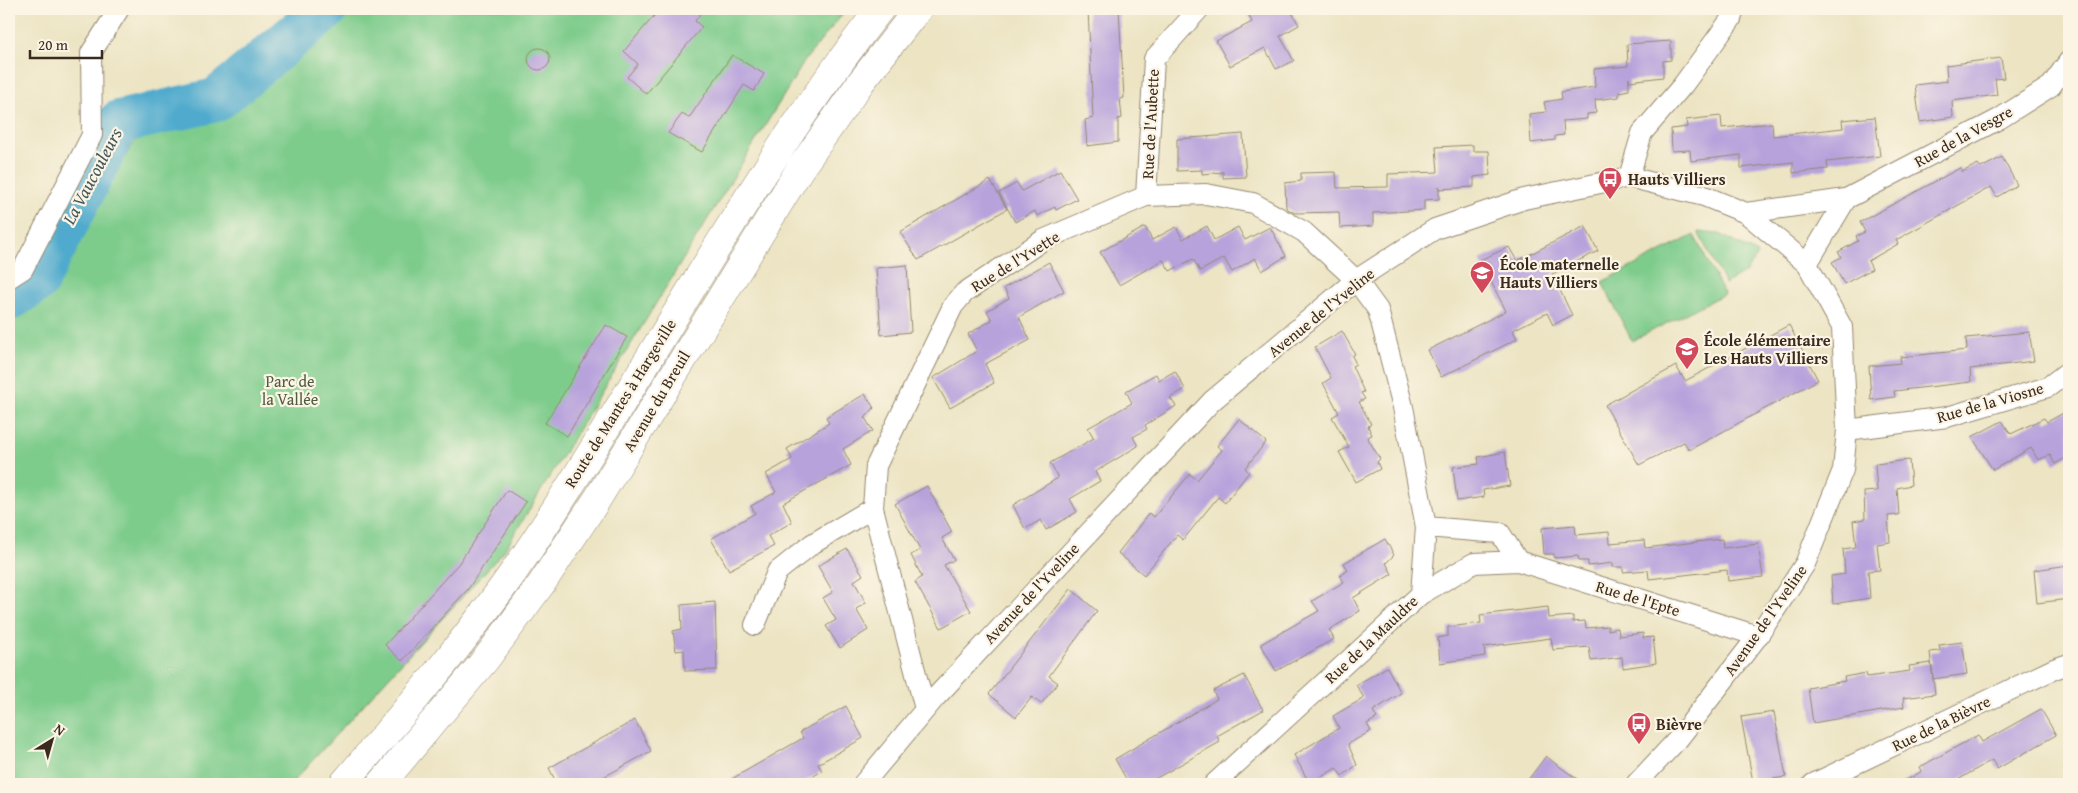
<svg xmlns="http://www.w3.org/2000/svg" width="2078" height="793" font-family="'Gentium Book Plus',serif">
  <style>
    .green { fill: #7ecc8c; stroke: #5c7b55 }
    .lines { fill: none; stroke-linecap: round; stroke-linejoin: round }
    .river { stroke: #4faacd; stroke-width: 44 }
    .building { fill: #b7a2dc }
    .minor-casing { stroke: #948770; stroke-width: 22 }
    .primary-casing { stroke: #948770; stroke-width: 29 }
    .minor { stroke: #fff; stroke-width: 20 }
    .primary { stroke: #fff; stroke-width: 28 }
    .labels { text-anchor: middle; dominant-baseline: central; stroke-width: 4.5; stroke-linejoin: round; paint-order: stroke }
    .street-label { font-size: 16px; fill: #3b2a1e; stroke: #fcf5e5 }
    .poi-label { font-size: 16px; font-weight: bold; fill: #3b2a1e; stroke: #fcf5e5; text-anchor: start }
    .park-label { font-size: 16px; fill: #4f5b3f; stroke: #fcf5e5 }
    .water-label { font-size: 18px; font-style: italic; fill: #42575b; stroke: #fcf5e5 }
  </style>
  <rect width="100%" height="100%" fill="#fcf5e5"/>
  <filter id="ink" filterUnits="userSpaceOnUse"><feTurbulence type="fractalNoise" baseFrequency=".02" numOctaves="2"/><feDisplacementMap in="SourceGraphic" scale="10" xChannelSelector="R" yChannelSelector="G"/><feConvolveMatrix kernelMatrix="1 2 1 2 8 2 1 2 1" color-interpolation-filters="sRGB"/></filter>
  <filter id="wash" filterUnits="userSpaceOnUse"><feTurbulence type="fractalNoise" baseFrequency=".0096" numOctaves="4" result="noise"/><feDisplacementMap in="SourceGraphic" scale="20" xChannelSelector="R" yChannelSelector="G"/><feGaussianBlur stdDeviation="1.12" result="paint"/><feColorMatrix in="noise" values="0 0 0 0 0 0 0 0 0 0 0 0 0 0 0 0 0 1.4 0 .05"/><feComposite in="paint" operator="in"/></filter>
  <g filter="url(#wash)">
    <rect width="100%" height="100%" fill="#ece4c3"/>
    <!-- green -->
    <path class="green" d="M335,9H847L806,59L504,551L291,784H9V303L55,264L143,129L232,103Z
      M1698,232L1720,234L1758,254L1746,272L1725,284Z
      M1694,235L1724,294L1632,341L1602,282Z"/>
    <g class="lines">
      <!-- river -->
      <path class="river" d="M9,299L37,281L119,122L216,100L326,9"/>
    </g>
    <g id="blocks">
      <!-- building -->
      <path class="building" d="M660,9H704L695,21L702,27L646,94L627,77L638,64L624,51Z
        M1088,9H1119L1124,98L1120,99L1122,118L1118,119V142L1087,146L1085,120L1093,118Z
        M1246,9H1264L1267,14L1277,9H1290L1299,25L1280,36L1294,61L1276,69L1265,48L1230,66L1216,41L1252,22Z
        M1671,41V60L1663,61V77L1629,81V78V90L1619,92V97L1595,100L1596,113L1587,114V119L1563,121L1564,135L1555,136V140L1531,143L1529,114L1546,112L1544,102L1562,99L1561,92L1595,87L1594,69L1628,66L1627,44Z
        M528 59a11 11 0 1 1 22 0a11 11 0 1 1-22 0Z
        M732,55L764,74L754,91L744,85L702,152L668,133L682,114L689,118Z
        M2001,58L2004,78L1995,79L1997,95L1952,101L1953,117L1920,122L1915,85L1947,81L1946,65Z
        M1721,116L1722,128L1772,123L1773,136L1843,128L1842,120L1875,117L1880,156L1827,162L1828,169L1793,173V162L1741,168V155L1691,161L1690,150L1672,151L1671,129L1687,127L1686,120Z
        M1243,134L1246,177L1223,178V172L1202,174V170L1177,171V139Z
        M1473,145V151H1489L1490,175L1474,177V187L1439,189V186V199L1424,200V210L1373,213V226L1340,228L1339,212L1295,213L1286,208L1285,183L1301,181V173L1336,172L1337,188L1388,187V174L1438,172L1436,147Z
        M2002,157L2017,185L1997,197L1991,187L1896,240L1898,244L1868,261L1872,269L1844,284L1832,262L1841,257L1838,252L1858,241L1856,236L1865,232L1860,222L1960,168L1962,172L1978,164L1981,168Z
        M1060,170L1077,199L1056,210L1055,207L1037,216L1035,211L1015,222L999,193L1017,183L1022,191Z
        M990,180L1007,209L918,260L900,232Z
        M1207,226L1214,240L1238,227L1245,240L1270,227L1286,256L1262,271L1255,258L1232,272L1224,258L1200,271L1193,259L1170,271L1163,260L1119,285L1100,252L1145,227L1152,240L1176,227L1183,239Z
        M1585,226L1598,251L1552,274L1572,315L1553,325L1547,313L1513,330L1517,339L1441,377L1428,350L1506,311L1480,260L1509,247L1517,261Z
        M1049,262L1064,291L1019,317L1030,340L985,364L994,383L950,408L933,378L977,351L968,334L992,320L987,311L1009,298L1004,288Z
        M907,265L911,332L881,335L876,268Z
        M606,325L627,337L567,436L545,423Z
        M1789,325L1818,380L1689,450L1684,442L1639,465L1605,405L1676,366L1685,381Z
        M1342,331L1355,354L1352,356L1356,364L1352,366L1364,392L1361,393L1365,399L1359,402L1371,424L1368,426L1372,435L1367,437L1380,459L1377,462L1380,469L1356,482L1339,452L1349,447L1332,417L1339,413L1323,383L1331,378L1315,347Z
        M2029,332L2034,361L1970,369L1971,382L1894,391L1895,397L1871,400L1869,366L1901,363L1900,357L1967,350L1966,338Z
        M1175,371L1185,389L1170,398L1176,406L1145,425L1147,429L1133,437L1138,446L1095,472L1100,481L1070,499L1077,512L1046,530L1041,520L1025,529L1013,505L1058,478L1050,463L1094,438L1088,428L1132,403L1126,391L1156,374L1159,380Z
        M865,394L874,408L865,418L873,431L843,449L851,465L783,503L792,522L768,536L774,546L729,570L711,539L755,513L751,506L776,492L766,474L792,459L787,449L829,423L826,417Z
        M2069,410V456L2055,464L2050,455L2038,460L2031,448L1993,470L1972,437L2002,421L2011,434L2044,418L2047,422Z
        M1239,419L1266,442L1245,468L1249,472L1225,503L1218,497L1183,540L1177,535L1144,575L1118,553L1149,513L1154,517L1190,474L1197,480L1222,450L1217,446Z
        M1505,452L1510,486L1483,490L1484,497L1457,501L1453,467L1479,464L1478,457Z
        M1909,460L1911,485L1897,488L1899,515L1888,516L1890,542L1877,544L1880,570L1868,571L1870,598L1833,604L1831,576L1845,574L1843,549L1856,547L1853,521L1865,519L1864,492L1877,491L1875,464Z
        M927,486L952,532L942,538L954,560L944,565L971,611L941,628L915,582L922,577L911,555L920,550L895,504Z
        M507,490L526,502L468,589L402,661L385,645L459,563Z
        M1575,525L1576,535L1609,532L1610,543L1644,540L1645,548L1722,539L1723,548L1758,544L1763,577L1728,581L1727,570L1649,579L1648,570L1623,572V567H1613V563L1588,566V561H1579L1578,556L1554,558V554H1544L1542,528Z
        M1385,539L1394,555L1386,563L1392,574L1353,598L1360,611L1329,630L1334,639L1276,671L1261,644L1319,611L1312,601L1344,582L1340,576L1348,570L1344,563Z
        M847,549L863,575L854,581L866,603L856,609L868,630L840,648L826,626L836,620L823,598L833,592L818,566Z
        M2069,565V599L2037,603L2034,570Z
        M1071,589L1097,611L1049,676L1058,683L1041,704L1032,697L1016,717L989,694Z
        M715,602L717,670L685,671L684,650L676,651L673,631L682,629L681,605Z
        M1548,607L1549,618L1573,616V622L1585,621L1586,628L1608,626V630L1618,628L1619,636L1643,633V638L1653,637L1656,663L1623,668L1622,657L1591,661L1589,647L1553,650L1551,638L1484,647L1485,656L1440,663L1438,638L1448,636V627L1481,623L1480,615Z
        M1962,642L1967,674L1933,679L1930,652L1940,651L1939,645Z
        M1931,663L1935,694L1903,698L1904,707L1813,723L1808,688L1845,681L1844,677L1866,673L1867,677L1910,671L1909,666Z
        M1387,667L1401,693L1373,711L1377,718L1367,724L1371,731L1348,744L1357,765L1342,776L1336,768L1310,784L1294,755L1339,728L1333,716L1364,698L1356,685Z
        M1244,675L1263,710L1217,736L1220,742L1146,784H1129L1115,759L1217,699L1213,691Z
        M846,706L863,738L818,764L822,771L800,784H723L803,738L800,732Z
        M2041,709L2056,735L1997,769L1992,760L1951,784H1900L1922,771L1920,767L1978,735L1982,742Z
        M1774,712L1786,777L1753,782L1741,717Z
        M635,720L651,751L591,784H557L549,768Z
        M1546,756L1556,764L1584,784H1525Z"/>
    </g>
  </g>
  <g filter="url(#ink)">
    <use href="#blocks" fill-opacity="0" stroke="#948770" stroke-width="1"/>
    <g class="lines">
      <defs>
        <path id="minor" d="M1629,177L1642,133L1683,85L1731,19L1734,9
          M1146,196L1154,59L1199,9
          M1746,213L1846,199L1999,119L2051,86L2069,61
          M1807,264L1846,199
          M9,278L23,269L92,135L91,53L119,9
          M1847,430L1947,417L2048,387L2069,371
          M1426,527L1500,533L1518,561
          M1421,594L1474,563L1518,561L1758,636
          M755,625L777,572L812,544L873,508
          M925,709L873,508L876,466L953,306L964,293L1043,240L1146,196L1206,194L1253,203L1304,232L1356,280L1378,310L1403,407L1426,527L1421,594L1214,784
          M863,784L934,699L1212,401L1356,280L1435,229L1524,199L1629,177L1704,196L1746,213L1807,264L1842,327L1847,430L1843,470L1805,564L1758,636L1679,738L1636,784
          M1813,784L2054,669L2069,664"/>
        <path id="primary" d="M343,784C410,706 477,628 534,542C651,365 749,176 880,9
          M381,784L486,659L542,583L596,501L800,169L861,82L918,9"/>
      </defs>
      <!-- minor casing -->
      <use href="#minor" class="minor-casing"/>
      <!-- primary casing -->
      <use href="#primary" class="primary-casing"/>
      <!-- minor -->
      <use href="#minor" class="minor"/>
      <!-- primary -->
      <use href="#primary" class="primary"/>
    </g>
  </g>
  <!-- icons -->
  <defs>
    <symbol id="bus-pin" viewBox="-11 -11 22 30"><path d="M0 17L-7.5 6A9.5 9.5 0 1 1 7.5 6Z" fill="#d1495b" stroke="#fcf5e5"/><path d="M-5-6H5V4H4V6H2V4H-2V6H-4V4H-5ZM-3.5-4V0h7V-4ZM-3.5 1.2v1.5H-2V1.2ZM2 1.2v1.5H3.5V1.2Z" fill="#fff"/></symbol>
    <symbol id="school-pin" viewBox="-11 -11 22 30"><path d="M0 17L-7.5 6A9.5 9.5 0 1 1 7.5 6Z" fill="#d1495b" stroke="#fcf5e5"/><path d="M0-5L7-2L0 1L-7-2ZM-4 1L0 2.5L4 1V4Q0 6-4 4Z" fill="#fff"/></symbol>
  </defs>
  <g fill-rule="evenodd">
    <use href="#bus-pin" x="1596" y="165" width="28" height="38"/>
    <use href="#school-pin" x="1468" y="259" width="28" height="38"/>
    <use href="#school-pin" x="1673" y="335" width="28" height="38"/>
    <use href="#bus-pin" x="1625" y="710" width="28" height="38"/>
  </g>
  <g class="labels">
    <!-- street labels -->
    <g class="street-label">
      <text transform="translate(1150 124) rotate(-87)">Rue de l'Aubette</text>
      <text transform="translate(1963 136) rotate(-29)">Rue de la Vesgre</text>
      <text transform="translate(1015 261) rotate(-32)">Rue de l'Yvette</text>
      <text transform="translate(1321 312) rotate(-39)">Avenue de l'Yveline</text>
      <text transform="translate(656 401) rotate(-59)">Avenue du Breuil</text>
      <text transform="translate(1990 402) rotate(-16)">Rue de la Viosne</text>
      <text transform="translate(620 403) rotate(-58)">Route de Mantes à Hargeville</text>
      <text transform="translate(1031 593) rotate(-47)">Avenue de l'Yveline</text>
      <text transform="translate(1638 598) rotate(17)">Rue de l'Epte</text>
      <text transform="translate(1765 620) rotate(-55)">Avenue de l'Yveline</text>
      <text transform="translate(1371 639) rotate(-43)">Rue de la Mauldre</text>
      <text transform="translate(1941 723) rotate(-26)">Rue de la Bièvre</text>
    </g>
    <!-- poi labels -->
    <g class="poi-label">
      <text x="1628" y="179">Hauts Villiers</text>
      <text x="1500" y="264">École maternelle<tspan x="1500" dy="18">Hauts Villiers</tspan></text>
      <text x="1704" y="340">École élémentaire<tspan x="1704" dy="18">Les Hauts Villiers</tspan></text>
      <text x="1656" y="724">Bièvre</text>
    </g>
    <!-- park labels -->
    <g class="park-label">
      <text x="290" y="381">Parc de<tspan x="290" dy="18">la Vallée</tspan></text>
    </g>
    <!-- water labels -->
    <g class="water-label">
      <text transform="translate(92 176) rotate(-62)">La Vaucouleurs</text>
    </g>
  </g>
  <!-- margin -->
  <rect width="2078" height="793" fill="none" stroke="#fcf5e5" stroke-width="30"/>
  <!-- north arrow -->
  <g transform="translate(52 740) rotate(37)" stroke="#fcf5e5" stroke-width="4" paint-order="stroke">
  <path d="M0-4L9 19L0 12L-9 19Z" fill="#3b2a1e"/>
  <text y="-8" font-size="14" font-weight="bold" text-anchor="middle" fill="#3b2a1e">N</text>
  </g>
  <!-- scale -->
  <path d="M30 50v8h72v-8" fill="none" stroke="#3b2a1e" stroke-width="2.5"/>
  <text x="38" y="50" font-size="15" fill="#3b2a1e" stroke="#fcf5e5" stroke-width="4" paint-order="stroke">20 m</text>
</svg>
